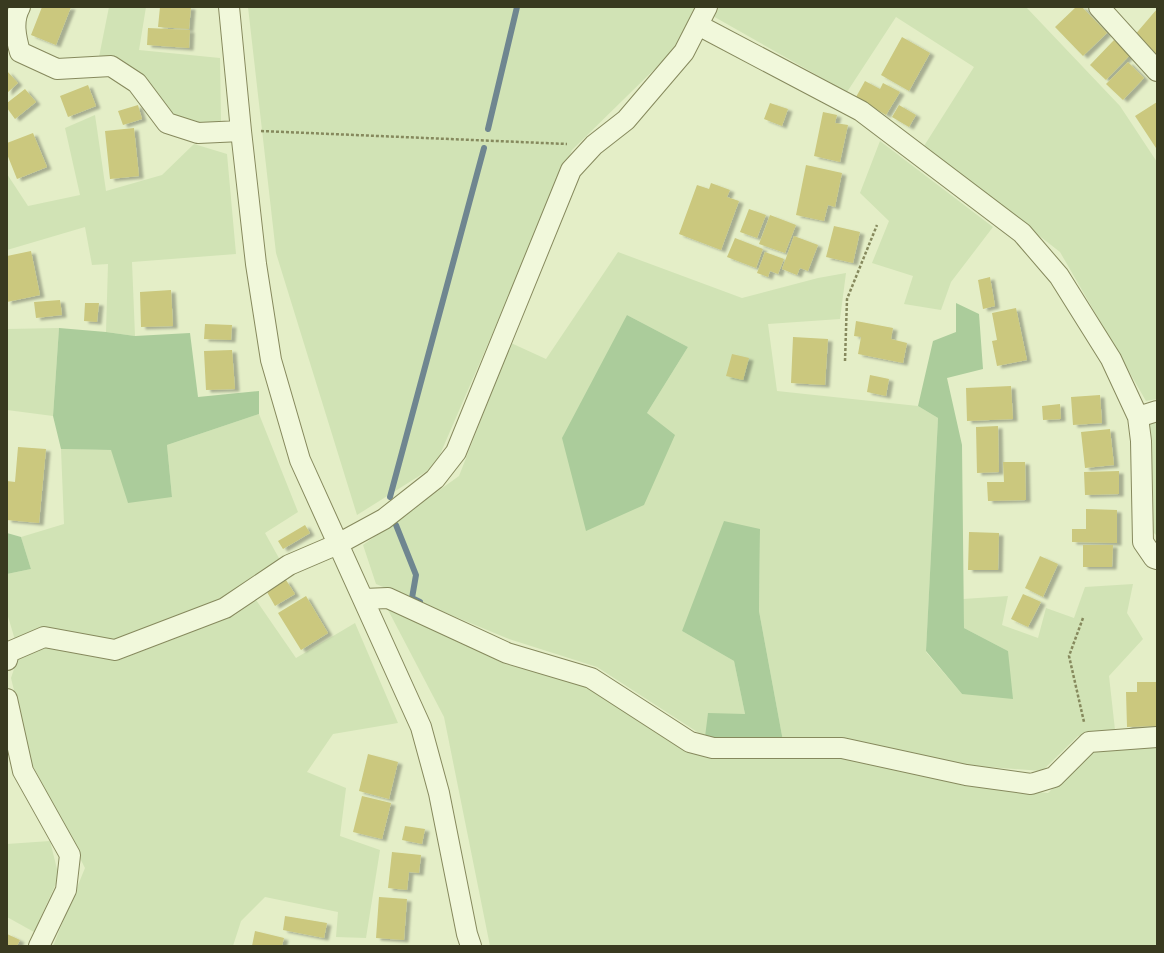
<svg xmlns="http://www.w3.org/2000/svg" width="1164" height="953" font-family="'Roboto Serif',serif">
  <style>
    .farmland { fill: #d1e3b5; fill-rule: evenodd }
    .green { fill: #abcc9b }
    .lines { fill: none; stroke-linecap: round; stroke-linejoin: round }
    .stream { stroke: #6f8690; stroke-width: 6 }
    .building { fill: #cbc87e; filter: url(#shadow) }
    .minor-casing { stroke: #86895d; stroke-width: 22 }
    .path { stroke: #86895d; stroke-width: 2.5; stroke-dasharray: 3 2; stroke-linecap: butt }
    .minor { stroke: #f1f8db; stroke-width: 20 }
  </style>
  <defs>
    <filter id="shadow"><feDropShadow dx="4.5" dy="2.5" stdDeviation="1" flood-color="#0004"/></filter>
  </defs>
  <rect width="100%" height="100%" fill="#e4eec7"/>
  <!-- farmland -->
  <path class="farmland" d="M109,7H146L139,50L220,58L221,123L200,126L166,111L143,75L99,57Z
    M248,7H696L676,48L572,150L435,466L357,515L276,253Z
    M716,7H1026L1120,106L1157,162V399L1146,401L1060,252L924,146L974,67L896,17L847,92L711,15Z
    M95,115L106,191L162,175L194,144L227,154L236,254L132,262L135,336L106,332L108,264L92,265L85,227L7,250V174L28,206L80,195L65,128Z
    M880,141L993,227L951,282L941,310L904,304L913,276L872,263L889,221L860,193Z
    M618,252L742,298L818,278L846,273L840,319L768,324L777,391L918,406L938,418L926,652L962,694L1008,651L964,628L963,599L1008,596L1002,625L1038,638L1046,608L1074,618L1085,587L1133,584L1127,613L1143,639L1109,676L1115,730L1078,736L1042,771L962,765L840,737L783,741L759,611L760,529L682,631L734,661L745,714L705,737L597,667L509,639L376,584L363,545L459,476L511,343L546,359ZM627,315L688,347L647,413Z
    M59,328L53,416L7,410V329Z
    M259,414L298,512L265,533L280,560L225,601L117,640L41,630L15,640L7,613V574L31,569L21,537L64,524L61,449L111,450L172,497L167,445Z
    M1157,419V536L1150,529V421Z
    M256,600L296,658L355,623L398,723L333,734L307,772L346,788L340,836L380,850L366,938L336,937L338,912L265,897L241,921L233,946H53L85,868L32,764L11,678L18,657L45,645L119,660L235,615Z
    M387,608L505,664L587,686L693,754L845,757L966,786L1048,793L1096,748L1157,745V946H490L444,717Z
    M50,841L59,877L34,932L7,917V844Z"/>
  <!-- green -->
  <path class="green" d="M956,303L979,314L983,369L947,378L962,445L964,628L1008,651L1013,699L962,694L926,651L938,418L918,406L933,341L956,332Z
    M627,315L688,347L647,413L675,435L644,505L586,531L562,438Z
    M59,328L106,332L135,336L190,333L198,397L259,391V414L167,445L172,497L128,503L111,450L61,449L53,416Z
    M724,521L760,529L759,611L783,741L705,737L708,713L745,714L734,661L682,631Z
    M7,533L21,537L31,569L7,574Z"/>
  <g class="lines">
    <!-- stream -->
    <path class="stream" d="M488,129L517,7
      M390,497L484,148
      M396,525L416,575L412,598L420,602"/>
  </g>
  <!-- building -->
  <path class="building" d="M42,7H71L56,45L31,35Z
    M160,7H191L189,29L158,27Z
    M1076,7H1082L1107,33L1083,56L1055,27Z
    M1157,9V55L1155,57L1133,37Z
    M148,28L190,30L189,48L147,45Z
    M902,37L930,53L909,91L881,75Z
    M1114,40L1130,55L1106,80L1090,65Z
    M1128,62L1144,78L1123,100L1106,84Z
    M7,71L18,83L7,93Z
    M865,81L880,89L883,83L900,92L886,115L856,97Z
    M88,85L96,106L68,117L60,96Z
    M25,89L36,102L15,119L7,108V103Z
    M1157,102V147L1156,148L1135,116Z
    M770,103L788,109L782,126L764,119Z
    M138,105L142,119L123,125L118,111Z
    M899,105L916,115L909,127L892,117Z
    M823,112L837,115L835,123L848,125L840,162L814,156Z
    M134,128L139,176L110,179L105,131Z
    M33,133L47,167L17,179L7,154V143Z
    M806,165L842,173L835,207L828,205L824,221L796,215Z
    M711,183L730,190L727,197L739,201L721,250L679,234L697,185L709,189Z
    M749,209L766,215L757,238L740,232Z
    M770,215L796,225L785,253L759,244Z
    M834,226L860,232L853,263L826,257Z
    M794,236L818,245L808,271L800,268L797,275L782,269Z
    M735,238L763,249L756,268L727,257Z
    M31,251L40,295L7,302V256Z
    M765,252L784,259L778,274L770,271L768,277L757,273Z
    M990,277L995,306L983,309L978,280Z
    M171,290L173,326L141,327L140,292Z
    M60,300L62,315L36,318L34,302Z
    M85,303H99L97,322L84,321Z
    M1016,308L1027,360L997,366L992,341L997,340L992,313Z
    M856,321L893,328L891,339L907,343L903,363L858,354L861,337L854,336Z
    M205,324L232,325L231,340L204,339Z
    M793,337L828,339L825,385L791,383Z
    M232,350L235,389L206,390L204,351Z
    M732,354L749,358L743,380L726,376Z
    M870,375L889,379L886,396L867,392Z
    M1011,386L1013,419L967,421L966,388Z
    M1100,395L1102,423L1073,425L1071,397Z
    M1060,404L1061,419L1043,420L1042,406Z
    M998,426L999,472L977,473L976,427Z
    M1110,429L1114,465L1085,468L1081,432Z
    M18,447L46,449L39,523L7,520V481L15,482Z
    M1003,462H1025L1026,500L988,501L987,482H1004Z
    M1119,471V494L1085,495L1084,472Z
    M1086,509L1117,510V543L1072,542V529H1086Z
    M305,525L310,533L283,549L278,541Z
    M969,532L999,533L998,570H968Z
    M1083,545H1113L1112,567H1083Z
    M1040,556L1058,564L1043,597L1025,588Z
    M286,580L295,594L275,606L267,592Z
    M1023,594L1041,602L1028,627L1011,619Z
    M306,596L328,633L301,650L278,613Z
    M1137,682H1157V726L1127,727L1126,692H1137Z
    M368,754L398,762L389,799L359,791Z
    M362,796L391,803L382,839L353,832Z
    M405,826L425,829L422,844L402,840Z
    M392,852L421,855L419,873L409,872L407,890L388,888Z
    M379,897L407,899L404,940L376,938Z
    M285,916L327,923L324,938L283,930Z
    M255,931L284,938L282,946H252Z
    M7,934L20,940L17,946H7Z"/>
  <g class="lines">
    <defs>
      <path id="minor" d="M20,7C12,21 16,38 20,52L57,69L111,66L137,83L167,123L198,133L241,131
        M229,7L241,131L256,264L271,360L300,460L421,727L439,793L467,934L471,946
        M1099,7L1157,71
        M698,25L861,111L1022,233L1059,276L1111,359L1138,417L1141,441L1143,542L1154,558L1157,559
        M1138,417L1157,411
        M364,599L388,598L507,653L591,678L690,742L713,748H842L966,775L1031,784L1054,777L1089,742L1157,737
        M7,660L9,652L44,637L115,650L225,608L289,565L338,544L384,519L435,479L456,452L571,170L594,145L626,120L684,52L707,7
        M7,699L23,771L70,855L66,890L39,946"/>
    </defs>
    <!-- minor casing -->
    <use href="#minor" class="minor-casing"/>
    <!-- path -->
    <path class="path" d="M261,131L567,144
      M845,361L847,299L877,225
      M1083,618L1069,656L1084,722"/>
    <!-- minor -->
    <use href="#minor" class="minor"/>
  </g>
  <!-- border -->
  <rect width="1164" height="953" fill="none" stroke="#393a20" stroke-width="16"/>
</svg>
